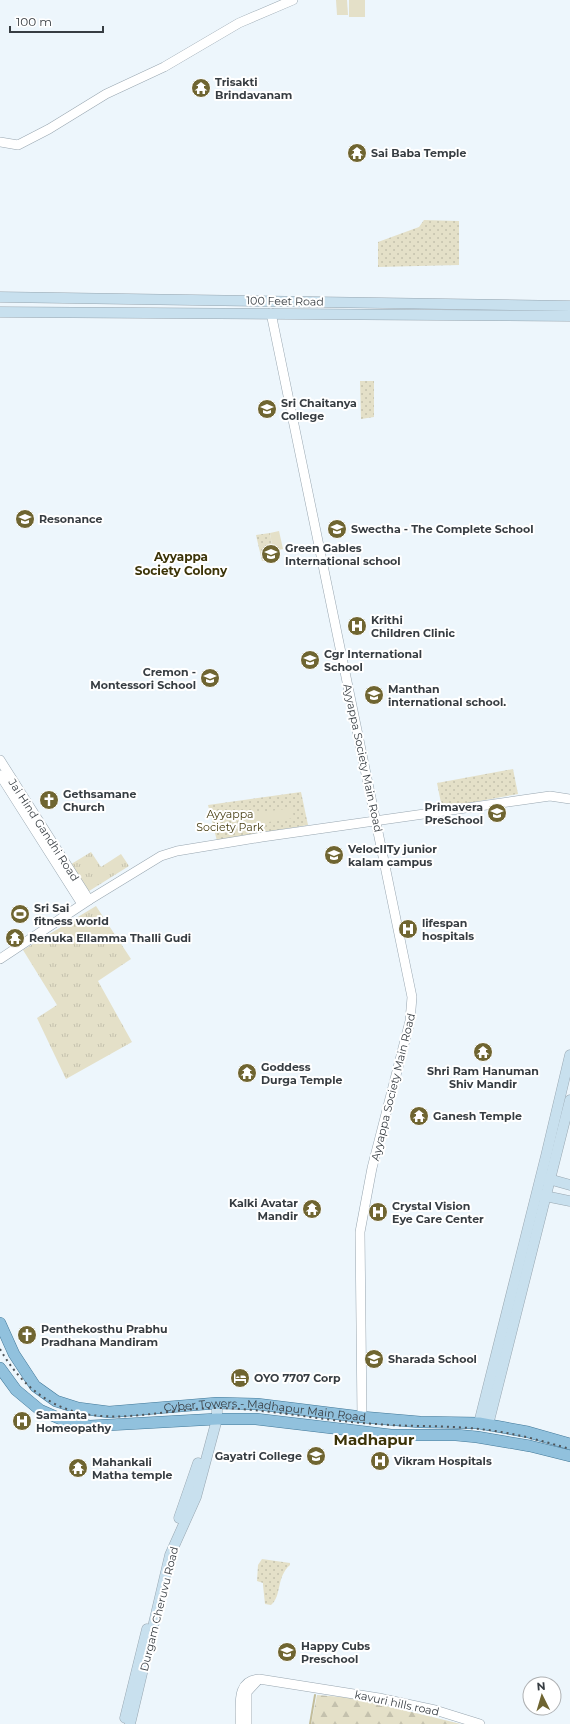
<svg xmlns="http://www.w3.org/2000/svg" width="570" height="1724" font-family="Montserrat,sans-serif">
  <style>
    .grass { fill: url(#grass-tufts) }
    .forest { fill: url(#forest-firs) }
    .park { fill: url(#park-dots) }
    .pitch { fill: #e4e0c8 }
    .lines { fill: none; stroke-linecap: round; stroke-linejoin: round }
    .stream { stroke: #c3bd9a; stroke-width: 2 }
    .tertiary-casing { stroke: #98a6b0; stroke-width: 10 }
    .secondary-casing { stroke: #98a6b0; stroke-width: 11 }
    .primary-casing { stroke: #427898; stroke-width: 12 }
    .tertiary { stroke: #fff; stroke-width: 9 }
    .secondary { stroke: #c8e0ee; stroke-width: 10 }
    .primary { stroke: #91c1dd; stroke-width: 11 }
    .rail { stroke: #4f555a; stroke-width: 2; stroke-dasharray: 2 4; stroke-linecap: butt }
    .labels { text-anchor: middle; stroke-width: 4; stroke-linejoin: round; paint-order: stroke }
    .poi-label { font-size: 11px; font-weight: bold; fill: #373d42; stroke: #fff; text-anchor: start }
    .street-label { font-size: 11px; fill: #373d42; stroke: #fff }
    .park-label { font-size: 11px; fill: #473e12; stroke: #fff }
    .neighbourhood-label { font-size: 12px; font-weight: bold; fill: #3c3408; stroke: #fff }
    .district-label { font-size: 15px; font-weight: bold; fill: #3c3408; stroke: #fff }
  </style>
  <defs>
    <pattern id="grass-tufts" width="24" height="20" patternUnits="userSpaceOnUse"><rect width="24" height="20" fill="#e4e0c8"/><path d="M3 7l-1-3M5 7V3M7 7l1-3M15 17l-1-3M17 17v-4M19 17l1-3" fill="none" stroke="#c4c1ad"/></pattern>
    <pattern id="forest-firs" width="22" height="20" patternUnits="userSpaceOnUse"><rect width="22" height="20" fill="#e4e0c8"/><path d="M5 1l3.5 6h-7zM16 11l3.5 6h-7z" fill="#c4c1ad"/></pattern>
    <pattern id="park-dots" width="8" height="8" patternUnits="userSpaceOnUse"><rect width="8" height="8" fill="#e4e0c8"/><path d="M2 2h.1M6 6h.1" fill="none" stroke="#c4c1ad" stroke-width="1.8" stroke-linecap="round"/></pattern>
  </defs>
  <rect width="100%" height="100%" fill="#edf6fc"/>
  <g class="grass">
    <polygon points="91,852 101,867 121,854 129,866 86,893 68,866"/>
    <polygon points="96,906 131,959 98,981 132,1042 66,1079 37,1018 57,1005 23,950"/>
  </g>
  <polygon class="forest" points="317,1695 354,1698 461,1724 311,1724"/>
  <g class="park">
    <polygon points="424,220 459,221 459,265 378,267 378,242 419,227"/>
    <polygon points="360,381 374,381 374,417 361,419"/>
    <polygon points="270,533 273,551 278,550 279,558 262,561 256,535"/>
    <polygon points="513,769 518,794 442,808 437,783"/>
    <polygon points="301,792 308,825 217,841 208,805"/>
    <path d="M 262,1559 L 290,1563 L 290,1565 C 276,1577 282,1596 271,1605 L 265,1604 L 263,1585 L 263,1583 L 257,1581 L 258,1565 Z"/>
  </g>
  <g class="pitch">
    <polygon points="336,0 347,0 348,15 337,15"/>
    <rect x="349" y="0" width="16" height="17"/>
    <polygon points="279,531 283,549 273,551 270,533"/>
    <polygon points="292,808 294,818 243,826 242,815"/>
  </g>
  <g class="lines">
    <polyline class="stream" points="310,1724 315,1695"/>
    <defs>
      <g id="tertiary">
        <polyline points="0,142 18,145 49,129 106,94 164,67 239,23 293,0"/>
        <polyline points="271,313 412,997 410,1021 372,1168 360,1232 362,1417"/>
        <polyline points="0,760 89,900"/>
        <polyline points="0,775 82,904"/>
        <polyline points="0,959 89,900 161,856 177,851 262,837 522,800 550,796 570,799"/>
        <path d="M 240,1724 C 241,1706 235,1681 259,1679 L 379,1698 L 435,1710 L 480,1724"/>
        <polyline points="247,1724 247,1692 258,1680"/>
      </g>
      <g id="secondary">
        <polyline points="0,297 570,306"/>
        <polyline points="0,312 570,316"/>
        <polyline points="545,1178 570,1185"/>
        <polyline points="540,1195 570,1201"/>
        <polyline points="479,1423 546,1156 570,1055"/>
        <polyline points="488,1425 570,1100"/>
        <polyline points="179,1518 198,1463"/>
        <polyline points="125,1718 147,1629"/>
        <polyline points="130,1724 170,1555 196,1497 217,1419 217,1403"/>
      </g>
      <g id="primary">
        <path id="s1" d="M 0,1323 L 14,1354 L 35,1386 L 56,1401 L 78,1408 L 109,1412 L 217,1403 L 257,1404 L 362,1417 L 420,1422 L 479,1423 L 528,1432 L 570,1444"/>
        <polyline points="0,1368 16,1390 40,1410 63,1420 90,1426 217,1419 256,1419 391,1435 456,1435 477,1437 530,1446 570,1456"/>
      </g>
    </defs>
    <use href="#tertiary" class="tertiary-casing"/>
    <use href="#secondary" class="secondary-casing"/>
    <use href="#primary" class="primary-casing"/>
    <use href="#tertiary" class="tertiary"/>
    <use href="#secondary" class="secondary"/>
    <use href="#primary" class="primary"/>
    <path class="rail" d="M 0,1349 C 17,1379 42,1403 76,1412 C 122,1424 171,1408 218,1408 C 271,1409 323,1421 376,1424 C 410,1427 445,1425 479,1429 C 510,1432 540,1440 570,1449"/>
  </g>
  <defs>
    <symbol id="temple-disc" viewBox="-11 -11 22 22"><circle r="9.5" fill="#6f6531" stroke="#fff"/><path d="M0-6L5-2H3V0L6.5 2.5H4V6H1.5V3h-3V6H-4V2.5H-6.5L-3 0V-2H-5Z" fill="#fff"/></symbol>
    <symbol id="university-disc" viewBox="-11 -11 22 22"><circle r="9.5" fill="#6f6531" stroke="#fff"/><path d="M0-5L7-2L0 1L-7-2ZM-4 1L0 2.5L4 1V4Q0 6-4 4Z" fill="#fff"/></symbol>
    <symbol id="school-disc" viewBox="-11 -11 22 22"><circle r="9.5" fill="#6f6531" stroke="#fff"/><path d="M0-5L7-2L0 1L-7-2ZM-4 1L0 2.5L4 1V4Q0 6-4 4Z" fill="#fff"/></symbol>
    <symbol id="hospital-disc" viewBox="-11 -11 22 22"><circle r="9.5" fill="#6f6531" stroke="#fff"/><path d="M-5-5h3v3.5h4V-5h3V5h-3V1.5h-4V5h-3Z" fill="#fff"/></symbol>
    <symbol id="church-disc" viewBox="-11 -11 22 22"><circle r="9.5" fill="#6f6531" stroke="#fff"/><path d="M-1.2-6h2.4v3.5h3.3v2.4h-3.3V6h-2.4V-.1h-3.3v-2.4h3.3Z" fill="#fff"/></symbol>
    <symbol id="stadium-disc" viewBox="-11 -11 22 22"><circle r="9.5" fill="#6f6531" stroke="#fff"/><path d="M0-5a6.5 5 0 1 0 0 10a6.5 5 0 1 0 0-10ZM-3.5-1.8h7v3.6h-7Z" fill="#fff"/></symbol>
    <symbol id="hotel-disc" viewBox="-11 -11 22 22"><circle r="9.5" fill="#6f6531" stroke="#fff"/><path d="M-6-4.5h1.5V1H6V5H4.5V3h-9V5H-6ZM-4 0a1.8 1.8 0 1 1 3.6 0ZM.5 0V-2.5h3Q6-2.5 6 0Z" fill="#fff"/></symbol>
  </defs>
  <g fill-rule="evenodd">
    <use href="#temple-disc" x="190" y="77" width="22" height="22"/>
    <use href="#temple-disc" x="346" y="142" width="22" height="22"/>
    <use href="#university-disc" x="256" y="398" width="22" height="22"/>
    <use href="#university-disc" x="14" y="508" width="22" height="22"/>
    <use href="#school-disc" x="326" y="518" width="22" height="22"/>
    <use href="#school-disc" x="260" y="543" width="22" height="22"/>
    <use href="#hospital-disc" x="346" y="615" width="22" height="22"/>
    <use href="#school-disc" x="299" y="649" width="22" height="22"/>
    <use href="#school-disc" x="199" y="667" width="22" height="22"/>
    <use href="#school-disc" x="363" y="684" width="22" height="22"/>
    <use href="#church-disc" x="38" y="789" width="22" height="22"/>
    <use href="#school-disc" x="486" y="802" width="22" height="22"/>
    <use href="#university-disc" x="323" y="844" width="22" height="22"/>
    <use href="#stadium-disc" x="9" y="903" width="22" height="22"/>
    <use href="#hospital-disc" x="397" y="918" width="22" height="22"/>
    <use href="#temple-disc" x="4" y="927" width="22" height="22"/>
    <use href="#temple-disc" x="472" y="1041" width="22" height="22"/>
    <use href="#temple-disc" x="236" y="1062" width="22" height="22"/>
    <use href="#temple-disc" x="408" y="1105" width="22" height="22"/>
    <use href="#temple-disc" x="301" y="1198" width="22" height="22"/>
    <use href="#hospital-disc" x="367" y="1201" width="22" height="22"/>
    <use href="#church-disc" x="16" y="1324" width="22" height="22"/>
    <use href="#school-disc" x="363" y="1348" width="22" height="22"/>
    <use href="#hotel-disc" x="229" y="1367" width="22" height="22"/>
    <use href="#hospital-disc" x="11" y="1410" width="22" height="22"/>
    <use href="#university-disc" x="305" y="1445" width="22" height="22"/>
    <use href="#hospital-disc" x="369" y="1450" width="22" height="22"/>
    <use href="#temple-disc" x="67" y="1457" width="22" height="22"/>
    <use href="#school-disc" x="276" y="1641" width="22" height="22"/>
  </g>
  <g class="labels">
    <g class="poi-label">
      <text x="215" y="86">Trisakti<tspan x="215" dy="13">Brindavanam</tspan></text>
      <text x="371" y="157">Sai Baba Temple</text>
      <text x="281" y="407">Sri Chaitanya<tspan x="281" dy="13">College</tspan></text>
      <text x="39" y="523">Resonance</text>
      <text x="351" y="533">Swectha - The Complete School</text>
      <text x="285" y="552">Green Gables<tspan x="285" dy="13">International school</tspan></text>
      <text x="371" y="624">Krithi<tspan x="371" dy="13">Children Clinic</tspan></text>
      <text x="324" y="658">Cgr International<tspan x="324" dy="13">School</tspan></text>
      <text x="196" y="676" text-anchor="end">Cremon -<tspan x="196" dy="13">Montessori School</tspan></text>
      <text x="388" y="693">Manthan<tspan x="388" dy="13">international school.</tspan></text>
      <text x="63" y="798">Gethsamane<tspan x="63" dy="13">Church</tspan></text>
      <text x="483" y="811" text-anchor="end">Primavera<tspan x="483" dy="13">PreSchool</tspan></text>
      <text x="348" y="853">VelocIITy junior<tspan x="348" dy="13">kalam campus</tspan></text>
      <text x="34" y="912">Sri Sai<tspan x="34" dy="13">fitness world</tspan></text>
      <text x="422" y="927">lifespan<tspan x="422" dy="13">hospitals</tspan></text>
      <text x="29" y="942">Renuka Ellamma Thalli Gudi</text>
      <text x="261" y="1071">Goddess<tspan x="261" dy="13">Durga Temple</tspan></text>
      <text x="483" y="1075" text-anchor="middle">Shri Ram Hanuman<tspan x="483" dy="13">Shiv Mandir</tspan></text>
      <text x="433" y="1120">Ganesh Temple</text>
      <text x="298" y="1207" text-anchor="end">Kalki Avatar<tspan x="298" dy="13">Mandir</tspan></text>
      <text x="392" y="1210">Crystal Vision<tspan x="392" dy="13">Eye Care Center</tspan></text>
      <text x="41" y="1333">Penthekosthu Prabhu<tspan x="41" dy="13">Pradhana Mandiram</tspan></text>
      <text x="388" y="1363">Sharada School</text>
      <text x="254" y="1382">OYO 7707 Corp</text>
      <text x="36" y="1419">Samanta<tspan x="36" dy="13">Homeopathy</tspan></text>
      <text x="302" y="1460" text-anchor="end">Gayatri College</text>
      <text x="394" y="1465">Vikram Hospitals</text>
      <text x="92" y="1466">Mahankali<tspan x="92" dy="13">Matha temple</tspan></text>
      <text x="301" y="1650">Happy Cubs<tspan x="301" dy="13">Preschool</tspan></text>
    </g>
    <g class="street-label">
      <text transform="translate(285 301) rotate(1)" y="4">100 Feet Road</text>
      <text transform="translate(363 758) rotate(78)" y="4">Ayyappa Society Main Road</text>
      <text transform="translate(44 830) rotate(57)" y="4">Jai Hind Gandhi Road</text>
      <text transform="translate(393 1087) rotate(-76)" y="4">Ayyappa Society Main Road</text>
      <text dy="4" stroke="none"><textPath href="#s1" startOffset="309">Cyber Towers - Madhapur Main Road</textPath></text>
      <text transform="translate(159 1609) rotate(-76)" y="4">Durgam Cheruvu Road</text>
      <text transform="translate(397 1703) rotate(12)" y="4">kavuri hills road</text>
    </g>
    <g class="park-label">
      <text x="230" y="818">Ayyappa<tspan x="230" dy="13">Society Park</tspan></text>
    </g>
    <g class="neighbourhood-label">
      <text x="181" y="561">Ayyappa<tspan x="181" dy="14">Society Colony</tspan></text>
    </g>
    <g class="district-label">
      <text x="374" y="1445">Madhapur</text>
    </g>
  </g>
  <g transform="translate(542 1696) rotate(355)"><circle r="19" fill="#ffffff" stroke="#afb1b3"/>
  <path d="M0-3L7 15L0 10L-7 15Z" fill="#6f6531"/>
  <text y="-6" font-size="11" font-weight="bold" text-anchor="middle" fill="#373d42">N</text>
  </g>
  <path d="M10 26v6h93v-6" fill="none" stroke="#373d42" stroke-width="2"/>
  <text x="16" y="26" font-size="12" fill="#373d42" stroke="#ffffff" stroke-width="3" paint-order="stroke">100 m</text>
</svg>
